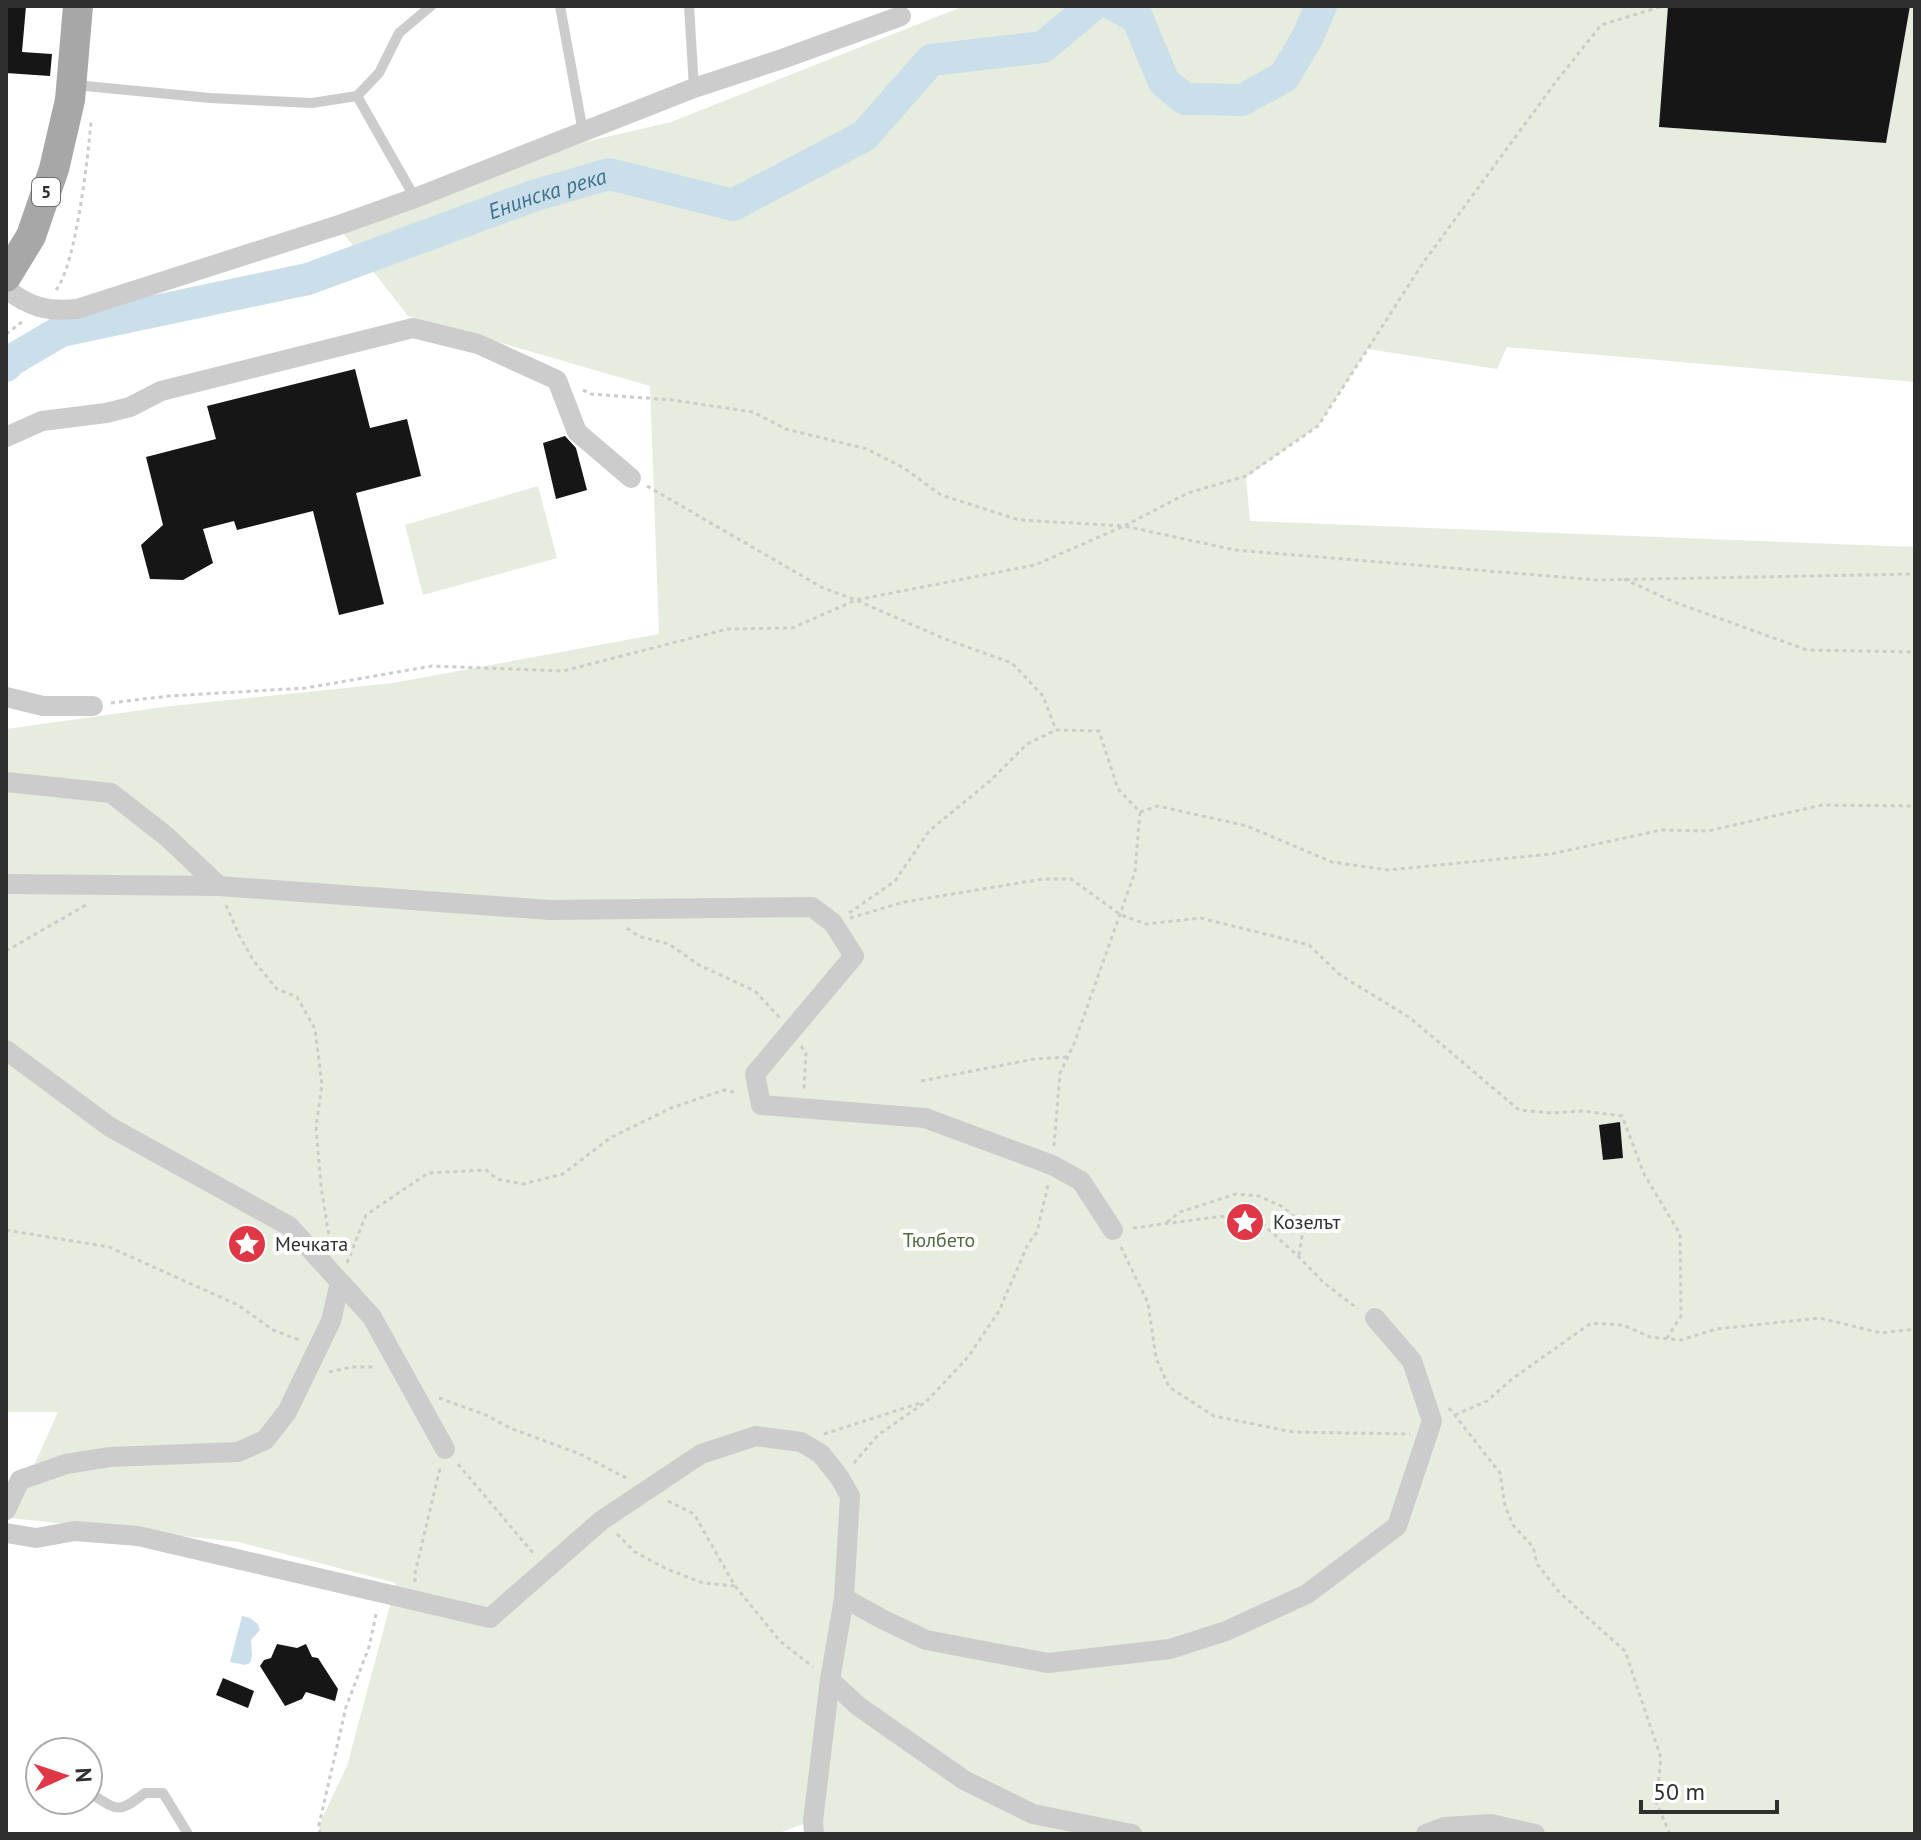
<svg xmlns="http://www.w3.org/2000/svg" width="1921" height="1840" font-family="'PT Sans',sans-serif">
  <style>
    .green { fill: #e6ecde }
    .water { fill: #cbdfeb }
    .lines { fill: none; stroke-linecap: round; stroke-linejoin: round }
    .river { stroke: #cbdfeb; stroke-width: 32 }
    .building { fill: #161616 }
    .path { stroke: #ccc; stroke-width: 3; stroke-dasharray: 4 4; stroke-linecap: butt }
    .lane { stroke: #ccc; stroke-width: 10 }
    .street { stroke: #ccc; stroke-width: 20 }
    .primary { stroke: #a7a7a7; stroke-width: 30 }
    .labels { text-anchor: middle; stroke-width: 8; stroke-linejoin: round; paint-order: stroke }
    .shield { fill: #fff; stroke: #6d6d6d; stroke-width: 2 }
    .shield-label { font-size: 18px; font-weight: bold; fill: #2f2f2f }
    .poi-label { font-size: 20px; fill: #2f2f2f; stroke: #fff; text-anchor: start }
    .park-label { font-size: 20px; fill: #536a3e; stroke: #fff }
    .water-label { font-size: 22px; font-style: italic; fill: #3f718f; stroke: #fff }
  </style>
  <rect width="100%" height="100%" fill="#fff"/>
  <g class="green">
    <polygon points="964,6 1668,6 1660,127 1886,143 1910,6 1915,6 1915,382 1507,347 1497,369 1368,349 1318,426 1246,477 1250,521 1915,547 1915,1834 814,1834 812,1821 776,1834 320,1834 319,1825 347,1766 396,1583 239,1542 10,1518 58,1412 6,1412 6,729 171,706 393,683 659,634 650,386 408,316 343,233 585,142 671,122"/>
    <polygon points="538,486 557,558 423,595 405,525"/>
  </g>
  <polygon class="water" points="242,1616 250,1618 258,1624 260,1630 251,1640 252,1656 250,1663 245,1665 230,1662"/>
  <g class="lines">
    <g class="river">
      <polyline points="1115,6 1137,17 1164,82 1185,99 1242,100 1284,77 1307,38 1321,6"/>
      <path id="s1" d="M 6,366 L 10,361 L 61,331 L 308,279 L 533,196 L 609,174 L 733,205 L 864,136 L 931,60 L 1043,47 L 1092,6"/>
    </g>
  </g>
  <g class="building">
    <polygon points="6,6 26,6 22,52 52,54 50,76 6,73"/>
    <polygon points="1668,6 1910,6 1886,143 1659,127"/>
    <polygon points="355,369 370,428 407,419 421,476 356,493 384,604 339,615 313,511 237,530 234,521 203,529 213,563 183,580 150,579 141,545 163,525 146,457 216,439 207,406"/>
    <polygon points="565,436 576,448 587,490 556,499 543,443"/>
    <polygon points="1620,1122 1623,1158 1603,1160 1599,1125"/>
    <polygon points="277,1644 297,1648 306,1644 312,1657 318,1658 338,1689 335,1701 306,1692 302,1699 285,1706 260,1666 264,1660 271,1658"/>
    <polygon points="223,1678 254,1691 248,1708 216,1695"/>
  </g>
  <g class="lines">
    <g class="path">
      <path d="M 56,290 C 76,265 88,157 91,122"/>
      <polyline points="6,334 22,322"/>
      <polyline points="583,390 591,394 672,400 753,412 786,429 867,449 904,468 941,495 1019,520 1124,526 1188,493 1246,476 1318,426 1423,263 1555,83 1601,25 1663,6"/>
      <polyline points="647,486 823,588 856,600 945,639 1012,663 1043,696 1056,730"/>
      <polyline points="1624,579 1674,602 1807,650 1915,652"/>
      <polyline points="111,703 168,696 306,688 432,666 563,671 727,629 792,628 856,600 1035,565 1124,526 1235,550 1597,580 1915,574"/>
      <polyline points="1140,812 1158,806 1247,826 1332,862 1388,870 1551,854 1661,830 1708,831 1822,805 1915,806"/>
      <polyline points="226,905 239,935 253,960 277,989 297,997 315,1029 322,1084 316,1127 321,1186 330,1243"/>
      <polyline points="849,913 895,881 929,831 990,781 1027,744 1056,730 1099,731 1118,789 1140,812 1135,872 1074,1044 1060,1073 1054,1146"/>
      <polyline points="850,918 904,902 1043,879 1071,879 1121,915 1146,924 1201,918 1309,945 1340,975 1409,1017 1519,1110 1552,1113 1584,1111 1622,1116 1644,1174 1680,1234 1681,1316 1667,1338"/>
      <polyline points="627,928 638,936 669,944 699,965 755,991 780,1018"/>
      <polyline points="6,951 86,905"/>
      <polyline points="801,1046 806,1053 804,1089"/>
      <polyline points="921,1081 1034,1059 1067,1057"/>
      <polyline points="1167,1222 1180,1212 1236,1194 1259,1196 1281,1206 1296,1218 1302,1236 1299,1255"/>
      <polyline points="1133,1228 1254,1212 1266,1227 1298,1256 1323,1282 1358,1309"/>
      <polyline points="6,1230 109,1247 238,1305 273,1330 302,1341"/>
      <polyline points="1121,1247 1148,1303 1156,1358 1169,1387 1214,1416 1293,1432 1410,1434"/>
      <polyline points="347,1263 366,1215 428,1173 486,1170 497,1179 523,1184 563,1174 610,1138 671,1108 724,1090 738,1093"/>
      <polyline points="329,1372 352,1367 376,1367"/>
      <polyline points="439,1398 486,1415 510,1428 580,1454 630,1480"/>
      <polyline points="1449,1408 1500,1473 1505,1506 1513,1525 1533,1547 1537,1564 1560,1593 1625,1651 1661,1758 1656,1802 1670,1834"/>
      <polyline points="1455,1415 1487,1401 1512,1379 1591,1323 1623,1325 1650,1337 1681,1340 1716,1329 1820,1318 1881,1333 1915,1329"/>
      <polyline points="824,1434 923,1402"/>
      <polyline points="854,1463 878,1435 927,1401 968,1357 999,1311 1028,1244 1037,1232 1048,1185"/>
      <polyline points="458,1464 533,1553"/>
      <polyline points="668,1501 694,1514 735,1586 780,1641 813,1667"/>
      <polyline points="617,1534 635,1552 667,1569 703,1583 735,1586"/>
      <polyline points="415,1582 415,1573 440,1468"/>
      <polyline points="320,1834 319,1825 346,1707 369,1647 377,1610"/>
    </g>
    <g class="lane">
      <polyline points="560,6 583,132"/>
      <polyline points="689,6 694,88"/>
      <polyline points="75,85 210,98 312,103 357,96 379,73 399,33 431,6"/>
      <polyline points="357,96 415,198"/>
      <path d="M 88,1792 C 118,1810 116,1815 145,1793 L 163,1793 L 188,1834"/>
    </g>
    <g class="street">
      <path d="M 6,289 C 30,307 47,312 77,309 L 342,224 L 415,198 L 694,88 L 782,59 L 901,16"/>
      <polyline points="6,437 42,421 106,413 130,407 161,391 413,328 478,344 557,380 577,432 631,478"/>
      <polyline points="6,697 43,706 93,706"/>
      <polyline points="6,782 111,793 166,836 219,886"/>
      <polyline points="6,884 219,886 550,910 812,907 833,923 854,956 755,1074 761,1105 925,1118 1052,1165 1081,1181 1113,1230"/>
      <polyline points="6,1050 110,1127 289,1226 372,1317 445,1449"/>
      <polyline points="6,1510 20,1480 66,1464 110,1457 238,1452 265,1440 287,1412 331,1321 340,1282"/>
      <polyline points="6,1533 36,1538 75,1531 138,1536 490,1618 602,1520 701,1454 756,1436 801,1442 821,1454 840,1478 850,1496 844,1598 830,1680 813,1821 814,1834"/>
      <polyline points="844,1598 882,1619 926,1640 1048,1663 1170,1649 1226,1631 1307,1594 1397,1526 1432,1421 1412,1361 1375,1318"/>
      <polyline points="830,1680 858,1706 964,1780 1033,1814 1132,1834"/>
      <polyline points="1426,1834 1445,1827 1491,1824 1535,1834"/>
    </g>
    <polyline class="primary" points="6,277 31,236 54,169 70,100 78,6"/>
  </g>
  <defs>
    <symbol id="sight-disc" viewBox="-11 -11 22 22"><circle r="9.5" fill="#e03746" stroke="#fff"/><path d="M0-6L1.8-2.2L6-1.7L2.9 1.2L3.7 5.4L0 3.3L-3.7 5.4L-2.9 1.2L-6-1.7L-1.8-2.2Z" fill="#fff"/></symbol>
  </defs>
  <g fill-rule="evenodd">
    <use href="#sight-disc" x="1223" y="1200" width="44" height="44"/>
    <use href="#sight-disc" x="225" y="1222" width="44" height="44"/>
  </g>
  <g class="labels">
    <rect class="shield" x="32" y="178" width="28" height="28" rx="6"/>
    <g class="shield-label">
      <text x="46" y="198">5</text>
    </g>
    <g class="poi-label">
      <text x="1273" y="1229">Козелът</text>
      <text x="275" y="1251">Мечката</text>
    </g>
    <g class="park-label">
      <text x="939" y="1247">Тюлбето</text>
    </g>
    <g class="water-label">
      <text dy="8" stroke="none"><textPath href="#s1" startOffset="572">Енинска река</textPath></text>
    </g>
  </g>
  <rect width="1921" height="1840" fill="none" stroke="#2f2f2f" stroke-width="16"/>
  <g transform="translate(64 1776) rotate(87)"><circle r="38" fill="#ffffff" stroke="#acacac" stroke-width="2"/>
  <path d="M0-6L14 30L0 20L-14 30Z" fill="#e03746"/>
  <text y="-12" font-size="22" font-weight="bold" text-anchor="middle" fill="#2f2f2f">N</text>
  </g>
  <path d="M1641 1800v12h136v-12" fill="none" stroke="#2f2f2f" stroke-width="4"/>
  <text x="1653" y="1800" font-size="24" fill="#2f2f2f" stroke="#ffffff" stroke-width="6" paint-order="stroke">50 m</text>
</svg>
